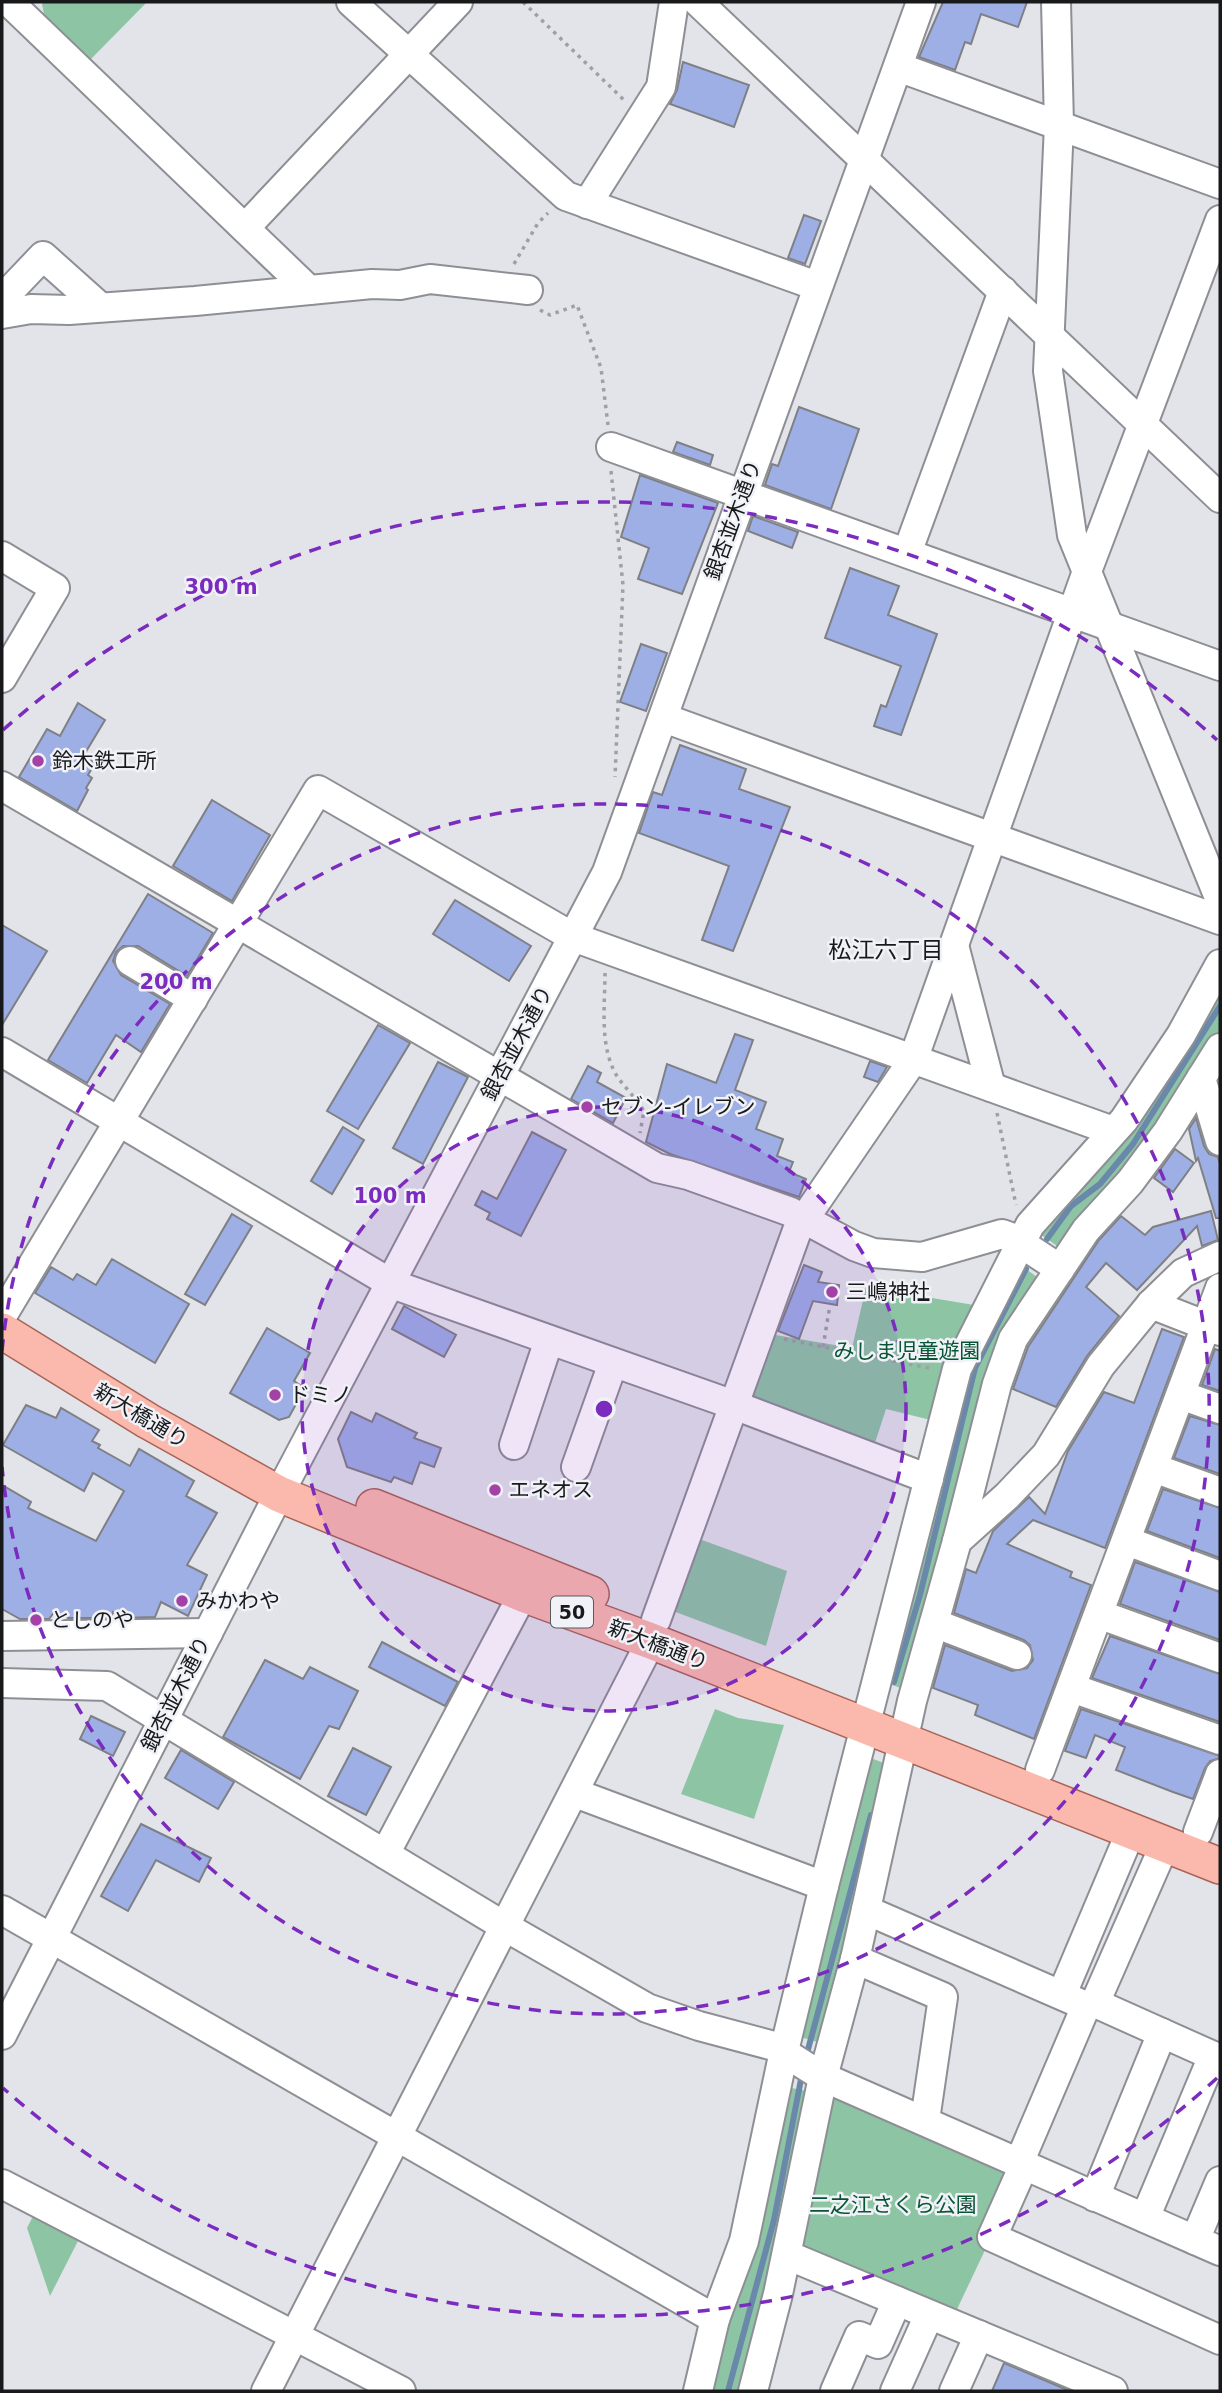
<svg xmlns="http://www.w3.org/2000/svg" width="1222" height="2393" font-family="'DejaVu Sans','Noto Sans JP',sans-serif">
  <style>
    .green { fill: #8dc5a4 }
    .lines { fill: none; stroke-linecap: round; stroke-linejoin: round }
    .stream { stroke: #6a88a9; stroke-width: 6 }
    .building { fill: #9eafe6; stroke: #7f8085; stroke-width: 2 }
    .minor-casing { stroke: #8d8f94; stroke-width: 32 }
    .major-casing { stroke: #a96356; stroke-width: 38 }
    .path { stroke: #9ea0a4; stroke-width: 3.5; stroke-dasharray: 3.5 5; stroke-linecap: butt }
    .minor { stroke: #fff; stroke-width: 28 }
    .major { stroke: #fab9ac; stroke-width: 35 }
    .ring { fill: none; stroke: #7b2cbf; stroke-width: 3.5; stroke-dasharray: 12 9 }
    .poi-dot { fill: #a441a7; stroke: #f0f2f7; stroke-width: 2.5 }
    .labels { text-anchor: middle; stroke-width: 5; stroke-linejoin: round; paint-order: stroke }
    .shield { fill: #f0f2f7; stroke: #595a5d; stroke-width: 2 }
    .shield-label { font-size: 19px; font-weight: bold; fill: #18191b }
    .street-label { font-size: 21px; fill: #18191b; stroke: #f0f2f7 }
    .poi-label { font-size: 21px; fill: #18191b; stroke: #f0f2f7; text-anchor: start }
    .park-label { font-size: 21px; fill: #085434; stroke: #f0f2f7 }
    .neighbourhood-label { font-size: 23px; fill: #18191b; stroke: #f0f2f7 }
    .centre { fill: #7b2cbf; stroke: #f0f2f7; stroke-width: 3.5 }
    .ring-label { font-size: 21px; text-anchor: middle; font-weight: bold; fill: #7b2cbf; stroke: #f0f2f7; stroke-width: 5; stroke-linejoin: round; paint-order: stroke }
  </style>
  <rect width="100%" height="100%" fill="#e2e4ea"/>
  <g class="green">
    <polygon points="44,2 147,2 91,59 44,14 42,4"/>
    <polygon points="1220,982 1220,1036 1064,1251 1036,1231"/>
    <polygon points="1019,1264 1044,1282 906,1690 884,1682 965,1370"/>
    <polygon points="866,1287 986,1307 943,1423 886,1409 871,1455 737,1403 764,1333 852,1348"/>
    <polygon points="691,1536 787,1571 766,1646 665,1608"/>
    <polygon points="715,1709 738,1718 784,1725 754,1819 681,1794"/>
    <polygon points="868,1757 892,1766 824,2044 797,2036"/>
    <polygon points="829,2081 1023,2170 950,2324 789,2255"/>
    <polygon points="786,2087 813,2092 745,2391 708,2391"/>
    <polygon points="33,2216 79,2239 50,2296 27,2228"/>
  </g>
  <g class="lines">
    <g class="stream">
      <polyline points="1047,1239 1071,1206 1100,1184 1133,1144 1220,1006"/>
      <polyline points="894,1682 920,1595 975,1368 1026,1269"/>
      <polyline points="806,2057 871,1815"/>
      <polyline points="728,2391 774,2220 802,2074"/>
    </g>
  </g>
  <g class="building">
    <polygon points="943,2 1027,2 1018,27 981,14 971,44 965,42 955,70 919,57"/>
    <polygon points="683,62 749,85 734,127 670,104 677,90"/>
    <polygon points="804,215 821,221 805,264 788,258"/>
    <polygon points="799,407 859,429 831,509 765,485 772,464 778,466"/>
    <polygon points="677,442 713,455 710,465 673,452"/>
    <polygon points="640,475 718,503 682,594 638,579 649,548 621,537"/>
    <polygon points="753,516 798,532 792,548 748,531"/>
    <polygon points="850,568 899,586 888,615 937,634 901,735 874,726 881,705 886,707 901,666 825,638"/>
    <polygon points="641,644 667,653 646,711 620,702"/>
    <polygon points="78,703 105,720 84,755 95,763 88,775 92,778 86,788 88,790 77,811 19,777 47,729 60,736"/>
    <polygon points="680,745 746,769 739,789 790,807 733,951 702,940 729,866 639,833 653,792 662,795"/>
    <polygon points="212,800 270,835 232,901 173,866"/>
    <polygon points="148,894 213,933 187,976 138,946 123,946 116,952 113,961 121,975 170,1004 141,1052 116,1035 87,1083 48,1060"/>
    <polygon points="455,900 531,946 509,981 433,934"/>
    <polygon points="2,925 47,951 2,1025"/>
    <polygon points="378,1025 410,1043 358,1129 327,1111"/>
    <polygon points="735,1034 753,1040 735,1090 766,1102 756,1129 783,1139 777,1156 793,1162 789,1172 806,1179 799,1197 670,1154 646,1142 667,1064 716,1083"/>
    <polygon points="870,1061 887,1067 878,1082 864,1077"/>
    <polygon points="438,1062 468,1077 423,1164 393,1148"/>
    <polygon points="588,1066 601,1073 597,1082 626,1098 613,1123 571,1099"/>
    <polygon points="1196,1118 1204,1146 1209,1154 1218,1157 1220,1164 1220,1218 1216,1218 1198,1158 1196,1161 1189,1129"/>
    <polygon points="343,1127 364,1140 332,1194 311,1181"/>
    <polygon points="532,1132 566,1150 521,1236 487,1219 490,1213 475,1205 482,1191 497,1199"/>
    <polygon points="1175,1149 1194,1163 1173,1192 1154,1178"/>
    <polygon points="1211,1211 1218,1240 1202,1246 1197,1226 1137,1290 1106,1263 1086,1287 1119,1316 1087,1356 1056,1407 1013,1389 1028,1347 1099,1240 1121,1216 1145,1235 1153,1227"/>
    <polygon points="232,1214 252,1226 205,1305 185,1294"/>
    <polygon points="112,1259 189,1304 155,1363 35,1293 51,1267 73,1280 77,1274 96,1285"/>
    <polygon points="804,1265 822,1272 818,1282 839,1285 837,1305 813,1301 799,1339 778,1331"/>
    <polygon points="404,1306 456,1335 444,1357 392,1329"/>
    <polygon points="267,1328 310,1353 294,1381 300,1385 296,1392 301,1395 289,1417 279,1420 230,1393"/>
    <polygon points="1162,1329 1184,1337 1105,1548 1033,1520 1007,1544 1072,1572 1070,1577 1091,1585 1034,1739 975,1715 978,1705 933,1688 945,1645 1012,1671 1027,1668 1033,1660 1030,1645 1024,1640 954,1613 966,1569 976,1573 993,1531 1029,1497 1045,1514 1068,1451 1104,1392 1134,1403"/>
    <polygon points="1215,1349 1220,1351 1220,1391 1202,1385"/>
    <polygon points="26,1405 56,1418 61,1408 99,1430 92,1441 100,1445 98,1448 130,1466 139,1449 194,1481 186,1496 217,1513 187,1565 207,1575 188,1616 161,1602 155,1617 123,1618 113,1612 111,1618 68,1618 55,1611 49,1619 20,1619 2,1609 2,1485 31,1502 28,1508 96,1541 124,1491 93,1473 84,1491 3,1445"/>
    <polygon points="351,1412 372,1422 376,1413 417,1433 414,1438 441,1448 434,1467 420,1462 412,1484 394,1477 391,1482 347,1467 338,1439"/>
    <polygon points="1190,1416 1220,1425 1220,1474 1174,1458"/>
    <polygon points="1163,1489 1220,1508 1220,1558 1147,1531"/>
    <polygon points="1135,1562 1220,1592 1220,1640 1120,1604"/>
    <polygon points="1110,1636 1220,1674 1220,1722 1092,1678"/>
    <polygon points="382,1642 458,1682 445,1706 369,1667"/>
    <polygon points="265,1660 303,1679 310,1667 358,1691 339,1729 329,1726 300,1779 223,1737"/>
    <polygon points="1081,1709 1220,1756 1220,1758 1210,1761 1205,1768 1193,1799 1173,1792 1116,1770 1125,1747 1095,1735 1086,1758 1065,1751"/>
    <polygon points="91,1716 125,1732 113,1756 80,1739"/>
    <polygon points="353,1748 391,1767 366,1815 328,1796"/>
    <polygon points="181,1750 234,1782 218,1809 165,1778"/>
    <polygon points="141,1824 211,1858 199,1882 156,1860 128,1911 101,1896"/>
    <polygon points="1004,2363 1070,2391 992,2391"/>
  </g>
  <g class="lines">
    <defs>
      <g id="minor">
        <polyline points="9,2 309,290"/>
        <polyline points="351,2 566,196 817,286"/>
        <polyline points="698,2 1220,498"/>
        <polyline points="1056,2 1059,125 1048,371 1072,535 1220,900"/>
        <polyline points="898,67 1220,184"/>
        <polyline points="587,204 661,87 674,2"/>
        <polyline points="245,228 458,2"/>
        <polyline points="2,299 43,256 100,307"/>
        <polyline points="2,314 31,309 69,310 195,301 372,284 400,285 430,279 528,290"/>
        <polyline points="611,447 1220,666"/>
        <polyline points="907,553 1003,291"/>
        <polyline points="2,556 55,588 2,678"/>
        <polyline points="664,718 1220,920"/>
        <polyline points="2,786 657,1168 688,1175 791,1212 854,1246 873,1253 922,1257 1002,1234 1013,1238 1060,1269"/>
        <polyline points="955,949 991,1087"/>
        <polyline points="130,961 193,999"/>
        <polyline points="2,1052 392,1284 734,1405 929,1479"/>
        <polyline points="1201,1078 1220,1141"/>
        <polyline points="1151,1304 1220,1331"/>
        <polyline points="2,1316 318,790 573,937 1113,1131"/>
        <polyline points="1181,1395 1220,1409"/>
        <polyline points="514,1445 549,1340"/>
        <polyline points="576,1467 613,1363"/>
        <polyline points="1154,1468 1220,1492"/>
        <polyline points="957,1541 997,1384 1013,1339 1086,1230 1130,1182 1168,1131 1220,1048"/>
        <polyline points="1127,1541 1220,1576"/>
        <polyline points="1101,1615 1220,1658"/>
        <polyline points="656,1620 798,1228 913,1060 1086,574 1220,220"/>
        <polyline points="934,1623 1017,1655"/>
        <polyline points="2,1636 208,1633"/>
        <polyline points="2,1683 107,1686 504,1926 647,2008 699,2026 774,2046 823,2077 1220,2251"/>
        <polyline points="1072,1688 1220,1740"/>
        <polyline points="1040,1770 1220,1288"/>
        <polyline points="575,1793 824,1886"/>
        <polyline points="1198,1832 1220,1774"/>
        <polyline points="385,1854 523,1594"/>
        <polyline points="2,1910 715,2319"/>
        <polyline points="866,1910 1086,2006 1095,2003 1220,2059"/>
        <polyline points="855,1959 943,1997 925,2120"/>
        <polyline points="1062,1994 1131,1831"/>
        <polyline points="1095,2003 1165,1844"/>
        <polyline points="2,2035 279,1494 607,872 921,2"/>
        <polyline points="1019,2163 1086,2006"/>
        <polyline points="1024,2165 992,2237 1220,2340"/>
        <polyline points="2,2184 401,2391"/>
        <polyline points="1095,2197 1162,2033"/>
        <polyline points="1145,2218 1213,2056"/>
        <polyline points="1195,2240 1220,2181"/>
        <polyline points="787,2255 1113,2391"/>
        <polyline points="266,2391 651,1641"/>
        <polyline points="698,2391 715,2319 744,2241 784,2051 824,1886 957,1369 1030,1225 1124,1120 1181,1035 1220,964"/>
        <polyline points="753,2391 778,2294 823,2077 855,1959 912,1701 957,1541 1007,1496 1046,1455 1101,1365 1151,1304 1183,1273 1220,1256"/>
        <polyline points="835,2391 859,2336 878,2344 897,2301"/>
        <polyline points="895,2391 929,2315"/>
        <polyline points="954,2391 979,2335"/>
      </g>
      <g id="major">
        <polyline points="2,1331 148,1421 279,1494 523,1594 651,1641 1220,1866"/>
        <polyline points="374,1507 591,1594"/>
      </g>
    </defs>
    <use href="#minor" class="minor-casing"/>
    <use href="#major" class="major-casing"/>
    <g class="path">
      <polyline points="523,2 624,100"/>
      <polyline points="514,264 538,223 548,213"/>
      <polyline points="540,310 550,315 577,305 601,368 608,425"/>
      <polyline points="611,471 623,585 615,777"/>
      <path d="M 605,973 C 605,1006 599,1047 617,1076 C 625,1088 636,1098 644,1111 L 640,1133"/>
      <polyline points="997,1113 1016,1205"/>
      <polyline points="784,1339 934,1369"/>
      <polyline points="823,1347 830,1305"/>
    </g>
    <use href="#minor" class="minor"/>
    <use href="#major" class="major"/>
  </g>
  <circle cx="604" cy="1409" r="302" fill="#7b2cbf" fill-opacity=".12"/>
  <g class="ring">
    <circle cx="604" cy="1409" r="302"/>
    <path d="M2 1351A605 605 0 1 1 2 1467"/>
    <path d="M1217 2078A907 907 0 0 1 3 2088M3 730A907 907 0 0 1 1217 740"/>
  </g>
  <g class="poi-dot">
    <circle cx="38" cy="761" r="7"/>
    <circle cx="587" cy="1107" r="7"/>
    <circle cx="832" cy="1292" r="7"/>
    <circle cx="275" cy="1395" r="7"/>
    <circle cx="495" cy="1490" r="7"/>
    <circle cx="182" cy="1601" r="7"/>
    <circle cx="36" cy="1620" r="7"/>
  </g>
  <g class="labels">
    <rect class="shield" x="551" y="1596.5" width="42" height="31" rx="5"/>
    <g class="shield-label">
      <text x="572" y="1619">50</text>
    </g>
    <g class="street-label">
      <text transform="translate(733 520) rotate(-70)" y="7">銀杏並木通り</text>
      <text transform="translate(517 1043) rotate(-62)" y="7">銀杏並木通り</text>
      <text transform="translate(141 1416) rotate(31)" y="7">新大橋通り</text>
      <text transform="translate(658 1645) rotate(21)" y="7">新大橋通り</text>
      <text transform="translate(176 1694) rotate(-63)" y="7">銀杏並木通り</text>
    </g>
    <g class="poi-label">
      <text x="52" y="768">鈴木鉄工所</text>
      <text x="601" y="1114">セブン-イレブン</text>
      <text x="846" y="1299">三嶋神社</text>
      <text x="289" y="1402">ドミノ</text>
      <text x="509" y="1497">エネオス</text>
      <text x="196" y="1608">みかわや</text>
      <text x="50" y="1627">としのや</text>
    </g>
    <g class="park-label">
      <text x="907" y="1358">みしま児童遊園</text>
      <text x="893" y="2212">二之江さくら公園</text>
    </g>
    <g class="neighbourhood-label">
      <text x="886" y="958">松江六丁目</text>
    </g>
  </g>
  <circle cx="604" cy="1409" r="10" class="centre"/>
  <g class="ring-label">
    <text x="221" y="594">300 m</text>
    <text x="176" y="989">200 m</text>
    <text x="390" y="1203">100 m</text>
  </g>
  <rect width="1222" height="2393" fill="none" stroke="#18191b" stroke-width="7"/>
</svg>
